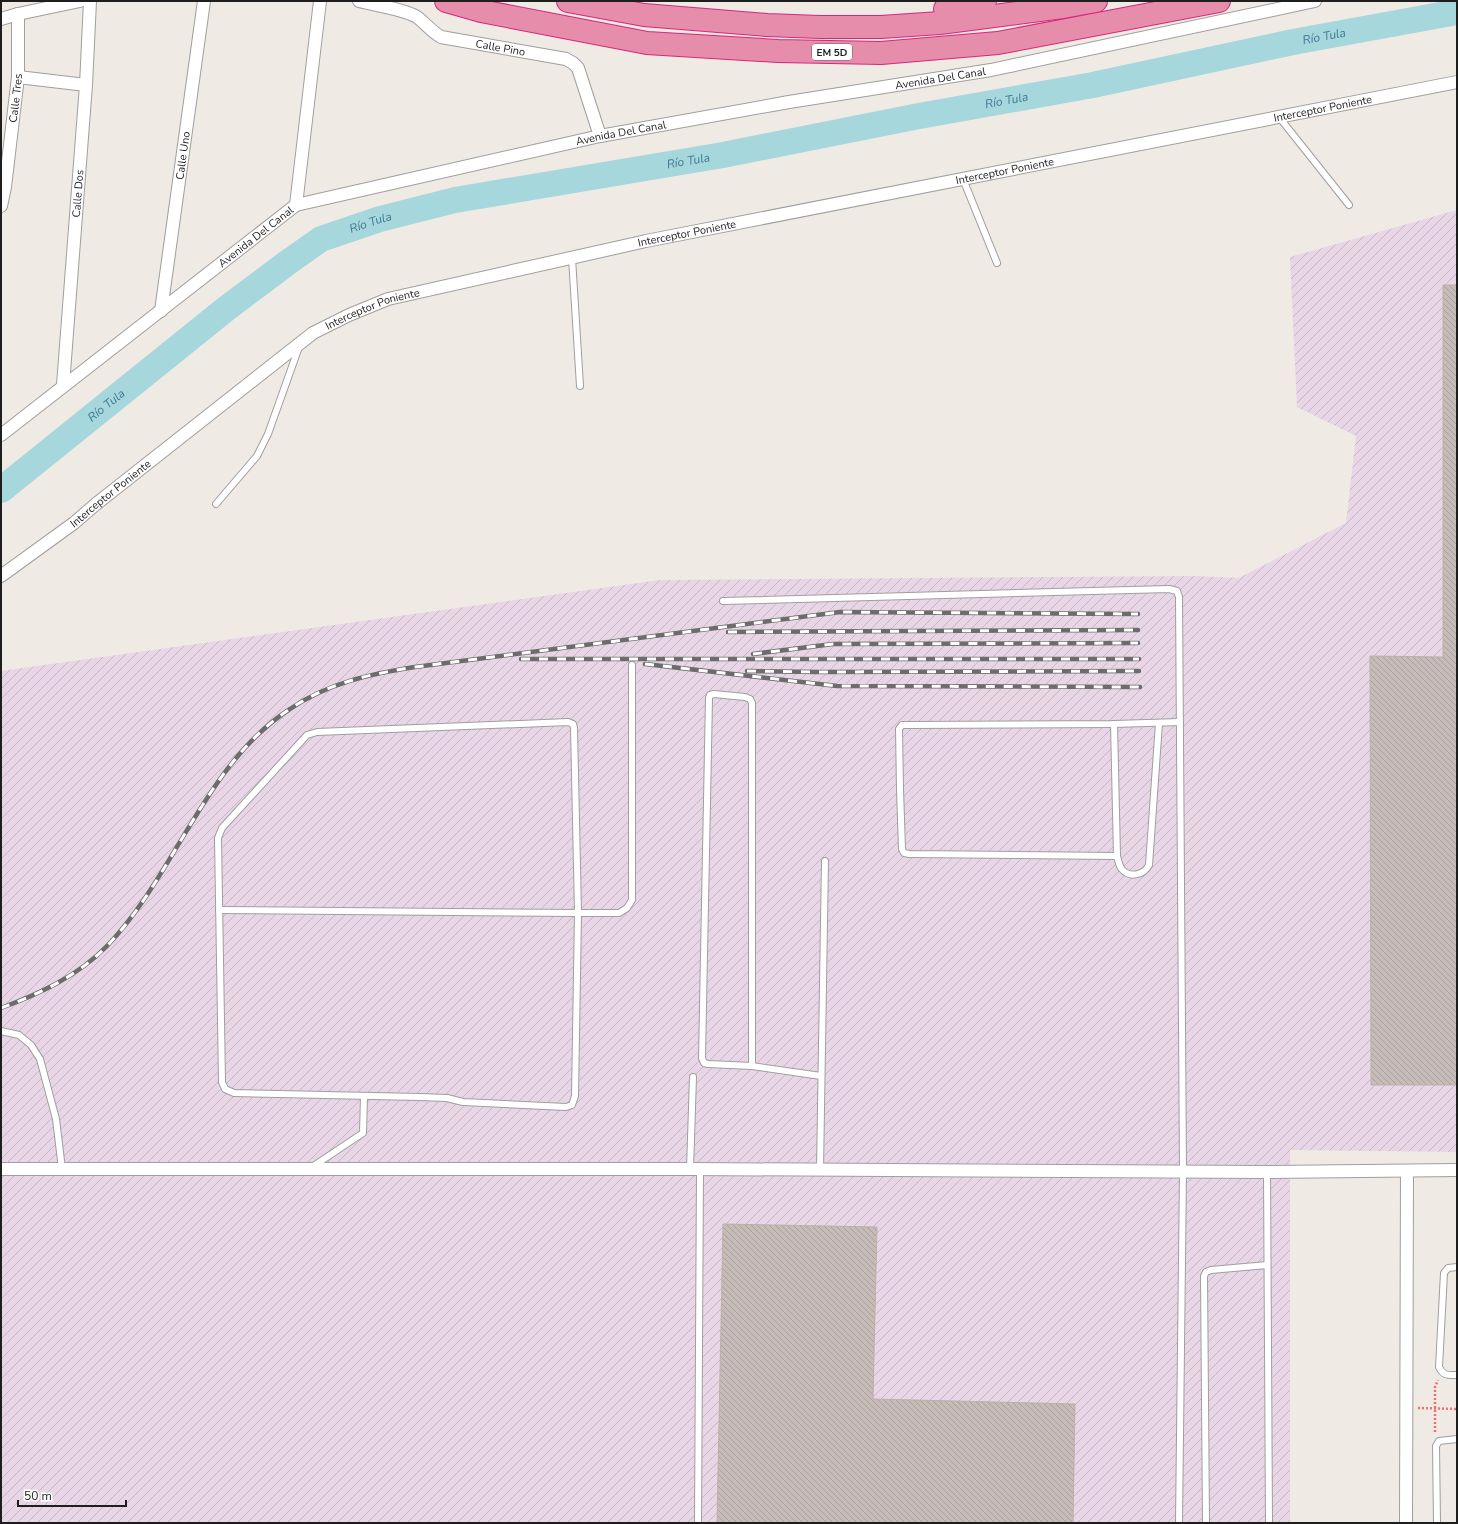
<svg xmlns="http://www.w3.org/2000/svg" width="1458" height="1524" font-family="'Nunito Sans',sans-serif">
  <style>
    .industrial { fill: url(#industrial-furrows) }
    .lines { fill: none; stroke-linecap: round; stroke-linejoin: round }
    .river { stroke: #a5d7dc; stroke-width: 26 }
    .building { fill: url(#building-back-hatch); stroke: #c0aea7 }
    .service-casing { stroke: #9f9f9f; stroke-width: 8 }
    .minor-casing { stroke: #9f9f9f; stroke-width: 14 }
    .motorway-casing { stroke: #d7277c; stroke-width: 24 }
    .path { stroke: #f76c72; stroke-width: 2.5; stroke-dasharray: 2 2; stroke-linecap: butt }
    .service { stroke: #fff; stroke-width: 6 }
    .minor { stroke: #fff; stroke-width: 12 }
    .motorway { stroke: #e58daa; stroke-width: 22 }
    .rail-casing { stroke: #6c6c6c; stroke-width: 4.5 }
    .rail { stroke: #fff; stroke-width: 3; stroke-dasharray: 9; stroke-linecap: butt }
    .labels { text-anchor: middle; stroke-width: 3.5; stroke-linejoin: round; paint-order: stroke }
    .shield { fill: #fff; stroke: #626262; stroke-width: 1 }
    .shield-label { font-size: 10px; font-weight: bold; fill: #1e1e1e }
    .street-label { font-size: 11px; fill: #1e1e1e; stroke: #fff }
    .water-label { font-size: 12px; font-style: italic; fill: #437895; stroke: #fff }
  </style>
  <defs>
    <pattern id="industrial-furrows" width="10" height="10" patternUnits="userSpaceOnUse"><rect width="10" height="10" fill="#e8d6e7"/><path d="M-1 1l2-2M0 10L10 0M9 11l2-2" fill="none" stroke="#c7b7c6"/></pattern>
    <pattern id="building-back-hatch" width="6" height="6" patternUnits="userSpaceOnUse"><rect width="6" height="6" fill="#c6bbb7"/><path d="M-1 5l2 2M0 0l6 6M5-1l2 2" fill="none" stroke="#aaa09d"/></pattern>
  </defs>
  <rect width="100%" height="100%" fill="#efeae4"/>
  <polygon class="industrial" points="1457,210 1457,1152 1290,1150 1290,1523 1,1523 1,671 660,580 1195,576 1239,578 1346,523 1356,436 1297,407 1290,257"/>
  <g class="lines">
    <path class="river" id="s1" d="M 1,490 L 227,308 L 287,263 L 321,239 L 380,219 L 455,200 L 723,155 L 919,116 L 1093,85 L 1293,42 L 1457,12"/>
  </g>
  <g class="building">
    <polygon points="1443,285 1457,285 1457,1085 1371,1085 1370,656 1443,657"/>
    <polygon points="723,1224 877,1227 873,1399 1075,1404 1073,1523 717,1523"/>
  </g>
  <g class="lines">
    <defs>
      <g id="service">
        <polyline points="1279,117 1349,205"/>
        <polyline points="963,179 997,263"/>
        <polyline points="572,258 580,386"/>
        <polyline points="216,504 257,456 268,434 299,347"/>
        <polyline points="723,601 1169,589 1177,591 1179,597 1183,1171 1179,1523"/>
        <polygon points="714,694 745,697 750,699 752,703 752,1066 708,1064 704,1063 702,1058 709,698 710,695"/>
        <polygon points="568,722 573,724 574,728 578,913 575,1096 572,1105 566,1107 463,1102 447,1098 420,1097 234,1093 225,1089 222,1082 218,838 222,828 307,735 317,732"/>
        <path d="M 1114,724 L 1117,856 C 1118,860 1119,865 1121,868 C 1129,879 1144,875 1149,865 L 1159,723"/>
        <polyline points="1117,856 909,854 904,853 902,849 900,789 899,729 902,725 906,725 1114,724 1180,722"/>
        <polyline points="219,910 578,913 619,913 627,908 632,900 632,665"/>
        <polyline points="1,1031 19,1035 31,1045 40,1059 56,1119 62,1169"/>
        <polyline points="752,1066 821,1076"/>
        <polyline points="312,1167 363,1133 364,1096"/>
        <polyline points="690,1169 693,1077"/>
        <polyline points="820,1170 825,861"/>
        <polyline points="1267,1172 1269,1523"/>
        <path d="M 1457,1267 L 1448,1268 L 1444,1273 L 1439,1367 C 1443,1376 1448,1375 1457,1375"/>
        <polyline points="698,1523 700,1170"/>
        <polyline points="1206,1523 1204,1276 1206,1272 1211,1270 1267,1265"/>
        <polyline points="1437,1523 1436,1446 1439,1441 1457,1439"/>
      </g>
      <g id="minor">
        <path id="s2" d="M 359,1 C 375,5 404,9 417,17 C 425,23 432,32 441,37 L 566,59 L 573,63 L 578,68 L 600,136"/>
        <polyline points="1,19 18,14 80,1"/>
        <polyline points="18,77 86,85"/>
        <polyline points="296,205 320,1"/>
        <path id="s3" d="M 1,206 L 5,187 L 18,77 L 18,14"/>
        <path id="s4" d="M 161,311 L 204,1"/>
        <path id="s5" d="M 63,385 L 86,85 L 90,1"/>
        <path id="s6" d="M 1,435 L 296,205 L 600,136 L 789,102 L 991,70 L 1315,1"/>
        <path id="s7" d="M 1,576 L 74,523 L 96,504 L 313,333 L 349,315 L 388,299 L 646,241 L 1457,82"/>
        <polyline points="1,1169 690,1169 1267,1172 1457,1170"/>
        <polyline points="1406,1523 1407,1171"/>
      </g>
      <g id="motorway">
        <polyline points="446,1 481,11 647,43 778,51 881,53 998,43 1219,1"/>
        <polyline points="568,1 644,15 767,25 820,27 881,27 940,23 1063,7 1096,1"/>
        <polyline points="945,9 985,1"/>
      </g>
    </defs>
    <use href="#service" class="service-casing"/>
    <use href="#minor" class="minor-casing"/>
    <use href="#motorway" class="motorway-casing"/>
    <g class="path">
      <polyline points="1418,1408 1457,1409"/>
      <polyline points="1435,1432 1435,1387 1438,1380"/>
    </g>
    <use href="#service" class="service"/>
    <use href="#minor" class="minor"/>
    <use href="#motorway" class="motorway"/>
    <defs>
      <g id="rail">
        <polyline points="728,632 1138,630"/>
        <polyline points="753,654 833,644 1138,643"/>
        <polyline points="521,659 1139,659"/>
        <polyline points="645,664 837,686 1140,687"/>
        <polyline points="747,671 819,672 1139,671"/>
        <path d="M 1,1008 C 39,994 78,976 107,946 C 176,874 205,764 290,709 C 328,683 370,674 415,667 L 840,612 L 1138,614"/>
      </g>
    </defs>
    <use href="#rail" class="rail-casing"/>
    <use href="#rail" class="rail"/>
  </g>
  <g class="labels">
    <rect class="shield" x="812" y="44" width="40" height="16" rx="3"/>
    <g class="shield-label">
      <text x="832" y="56">EM 5D</text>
    </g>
    <g class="street-label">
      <text dy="4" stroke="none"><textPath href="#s2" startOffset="152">Calle Pino</textPath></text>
      <text dy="4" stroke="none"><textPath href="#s6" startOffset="1031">Avenida Del Canal</textPath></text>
      <text dy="4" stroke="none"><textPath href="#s3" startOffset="109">Calle Tres</textPath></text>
      <text dy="4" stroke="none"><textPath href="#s7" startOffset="1432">Interceptor Poniente</textPath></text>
      <text dy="4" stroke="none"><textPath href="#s6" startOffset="707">Avenida Del Canal</textPath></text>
      <text dy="4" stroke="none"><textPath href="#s4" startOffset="157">Calle Uno</textPath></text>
      <text dy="4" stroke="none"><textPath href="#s7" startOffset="1108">Interceptor Poniente</textPath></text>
      <text dy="4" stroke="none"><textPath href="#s5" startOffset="192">Calle Dos</textPath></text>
      <text dy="4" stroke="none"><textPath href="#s7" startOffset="784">Interceptor Poniente</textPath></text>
      <text dy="4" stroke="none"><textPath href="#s6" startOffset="323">Avenida Del Canal</textPath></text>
      <text dy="4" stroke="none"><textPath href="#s7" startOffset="460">Interceptor Poniente</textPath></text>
      <text dy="4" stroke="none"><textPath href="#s7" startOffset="137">Interceptor Poniente</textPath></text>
    </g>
    <g class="water-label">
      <text dy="4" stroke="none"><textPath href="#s1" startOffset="1431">Río Tula</textPath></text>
      <text dy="4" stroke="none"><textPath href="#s1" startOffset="1107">Río Tula</textPath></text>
      <text dy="4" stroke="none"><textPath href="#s1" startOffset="783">Río Tula</textPath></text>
      <text dy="4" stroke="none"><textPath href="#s1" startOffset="459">Río Tula</textPath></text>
      <text dy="4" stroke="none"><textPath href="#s1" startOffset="135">Río Tula</textPath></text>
    </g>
  </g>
  <rect width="1458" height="1524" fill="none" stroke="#1e1e1e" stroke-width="4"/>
  <path d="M18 1500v6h108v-6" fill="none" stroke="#1e1e1e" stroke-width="2"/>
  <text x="24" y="1500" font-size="12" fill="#1e1e1e" stroke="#ffffff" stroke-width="3" paint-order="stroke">50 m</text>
</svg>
